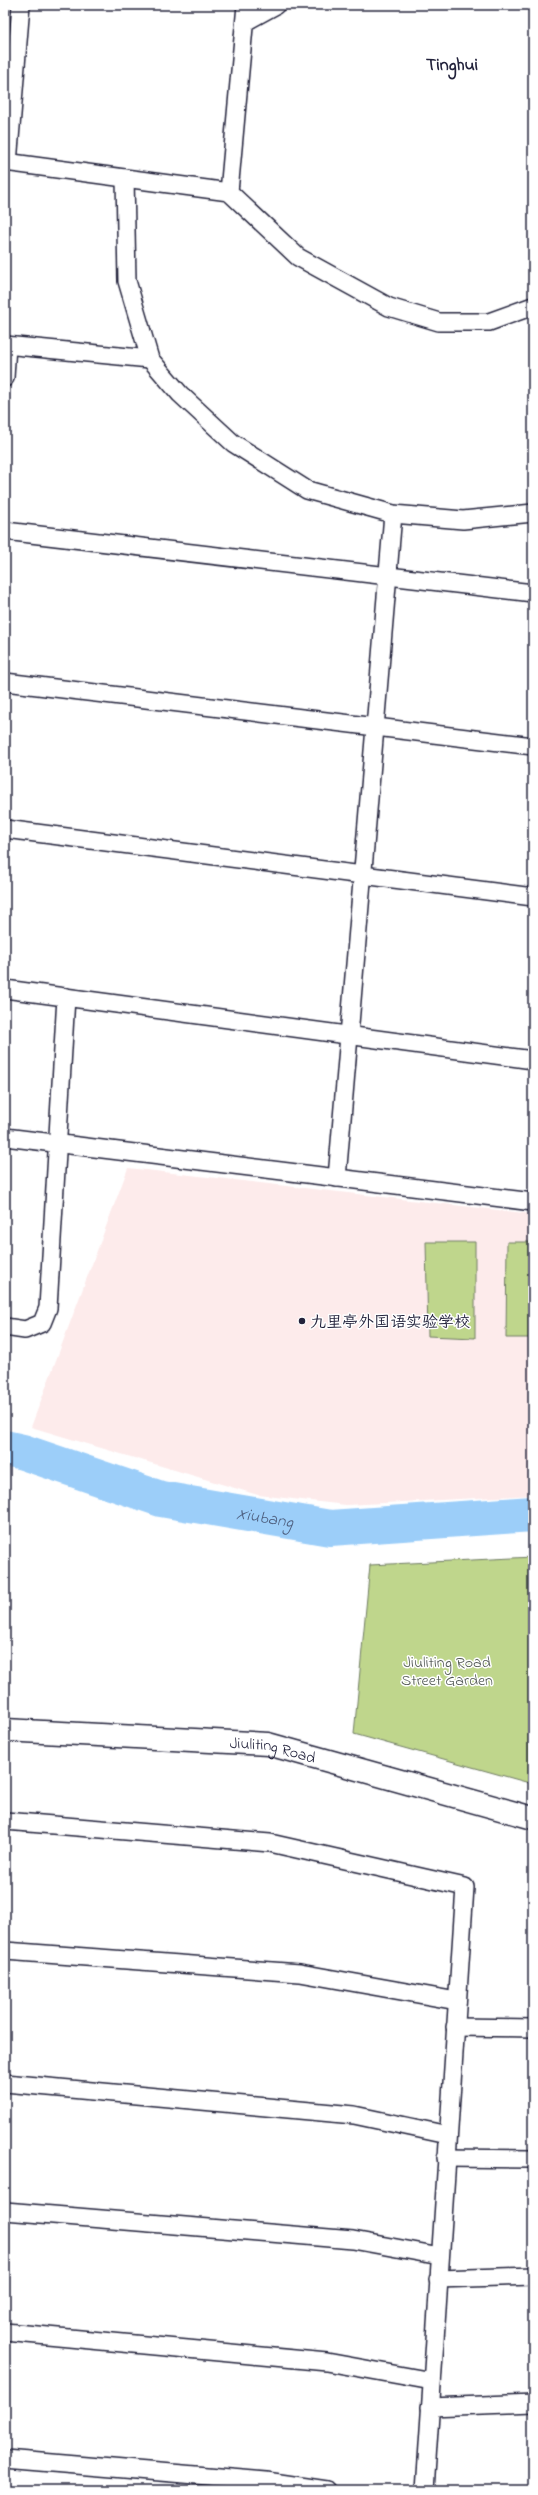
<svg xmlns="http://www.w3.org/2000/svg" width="538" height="2495" font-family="'Indie Flower','LXGW WenKai TC',sans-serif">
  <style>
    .built { fill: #fdebeb }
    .green { fill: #bfd68c; stroke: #707c64 }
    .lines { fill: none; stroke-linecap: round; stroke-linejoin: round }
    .canal { stroke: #9ccef9; stroke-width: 36 }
    .lane-casing { stroke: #22223b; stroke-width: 20 }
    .secondary-casing { stroke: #22223b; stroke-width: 25 }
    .lane { stroke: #fff; stroke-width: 17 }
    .secondary { stroke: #fff; stroke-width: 22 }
    .poi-dot { fill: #22223b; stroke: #fff; stroke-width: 1.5 }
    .labels { text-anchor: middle; stroke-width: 3; stroke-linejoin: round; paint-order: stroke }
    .poi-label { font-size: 16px; fill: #22223b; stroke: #fff; text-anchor: start }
    .park-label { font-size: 16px; fill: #515853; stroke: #fff }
    .street-label { font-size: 16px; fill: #22223b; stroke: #fff }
    .water-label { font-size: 17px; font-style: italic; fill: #4d5e7e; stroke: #fff }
    .quarter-label { font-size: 18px; font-weight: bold; fill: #22223b; stroke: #fff }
  </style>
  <rect width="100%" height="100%" fill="#fff"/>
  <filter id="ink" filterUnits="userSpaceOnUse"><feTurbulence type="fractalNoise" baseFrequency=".025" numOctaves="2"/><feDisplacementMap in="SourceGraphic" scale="8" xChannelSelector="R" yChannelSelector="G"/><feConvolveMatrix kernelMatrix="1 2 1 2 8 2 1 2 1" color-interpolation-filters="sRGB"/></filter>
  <g filter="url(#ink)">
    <polygon class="built" points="128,1168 533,1214 533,1495 346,1505 258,1495 31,1427"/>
    <g class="green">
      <polygon points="426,1242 475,1242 475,1338 428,1336"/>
      <polygon points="507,1242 533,1242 533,1338 506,1338"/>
      <polygon points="533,1557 533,1784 354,1734 370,1565"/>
    </g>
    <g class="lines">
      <path class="canal" id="s1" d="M 5,1448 L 23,1452 L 161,1499 L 330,1528 L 533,1514"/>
      <defs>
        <g id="lane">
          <polyline points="246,5 229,192 298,257 389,307 439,322 489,322 533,306"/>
          <polyline points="245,22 276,5"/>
          <polyline points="5,162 229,192"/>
          <polyline points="8,163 21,5"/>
          <polyline points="125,178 127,281 150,359 180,394 233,443 307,490 393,514 463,520 533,513"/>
          <polyline points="5,345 150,359"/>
          <polyline points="5,378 7,345"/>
          <polyline points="5,531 533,593"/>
          <polyline points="5,682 533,746"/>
          <polyline points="5,829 533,897"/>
          <polyline points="5,989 533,1060"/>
          <polyline points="5,1137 533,1202"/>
          <polyline points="337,1178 393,514"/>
          <polyline points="5,1327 25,1330 42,1323 48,1308 66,997"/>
          <polyline points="5,1821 270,1843 465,1887 425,2490"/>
          <polyline points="5,1951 300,1973 457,2001"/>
          <polyline points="455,2027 533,2028"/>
          <polyline points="5,2083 354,2115 448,2135"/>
          <polyline points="446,2158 533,2159"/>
          <polyline points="5,2211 353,2240 440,2256"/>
          <polyline points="438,2279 533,2276"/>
          <polyline points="5,2332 327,2362 432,2381"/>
          <polyline points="430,2407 533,2403"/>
          <polyline points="5,2459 266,2481 327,2490"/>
        </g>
        <g id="secondary">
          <path id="s2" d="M 5,1730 L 268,1744 L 533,1818"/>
        </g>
      </defs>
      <use href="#lane" class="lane-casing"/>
      <use href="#secondary" class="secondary-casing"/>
      <use href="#lane" class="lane"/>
      <use href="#secondary" class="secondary"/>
    </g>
  </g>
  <circle class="poi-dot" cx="302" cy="1321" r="4"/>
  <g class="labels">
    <g class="poi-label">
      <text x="310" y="1327">九里亭外国语实验学校</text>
    </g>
    <g class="park-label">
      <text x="447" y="1667">Jiuliting Road<tspan x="447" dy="18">Street Garden</tspan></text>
    </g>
    <g class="street-label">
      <text dy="6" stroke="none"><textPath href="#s2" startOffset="269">Jiuliting Road</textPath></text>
    </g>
    <g class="water-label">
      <text dy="6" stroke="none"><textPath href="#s1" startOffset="270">Xiubang</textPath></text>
    </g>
    <g class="quarter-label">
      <text x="452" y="70">Tinghui</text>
    </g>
  </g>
  <rect width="538" height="2495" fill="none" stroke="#fff" stroke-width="20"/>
  <rect x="10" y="10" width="518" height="2475" fill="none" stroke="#22223b" stroke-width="1.5" filter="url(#ink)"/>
</svg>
